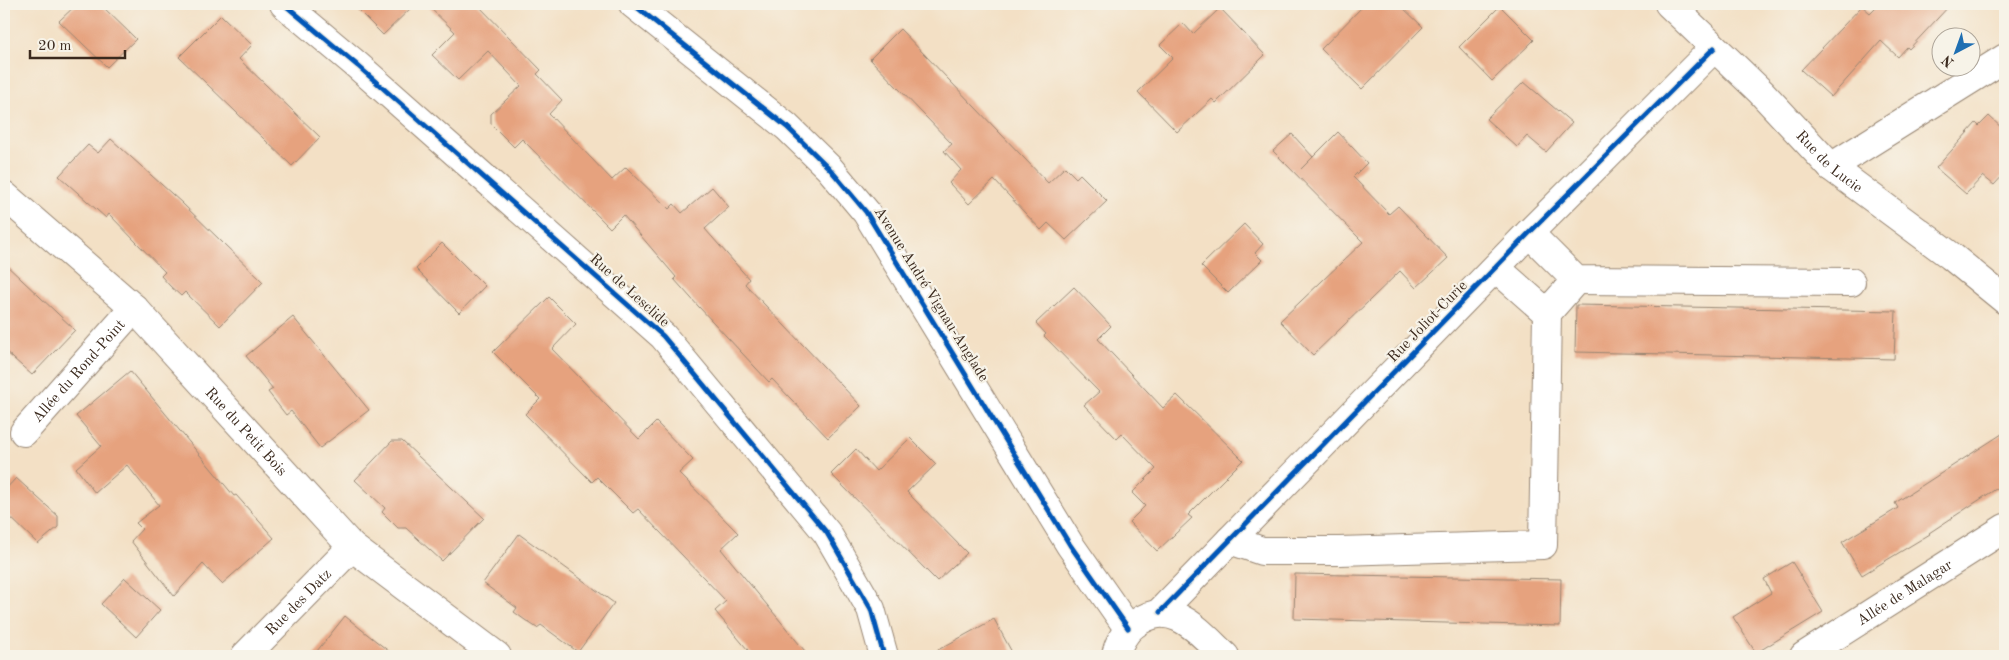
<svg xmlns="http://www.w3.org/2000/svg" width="2009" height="660" font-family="'Old Standard TT',serif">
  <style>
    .building { fill: #e6a27e }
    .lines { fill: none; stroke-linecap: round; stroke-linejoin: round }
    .minor-casing { stroke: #978572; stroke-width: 30 }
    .minor { stroke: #fff; stroke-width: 28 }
    .cycleway-casing { stroke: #f7f3e8; stroke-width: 8 }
    .cycleway { stroke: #0057b8; stroke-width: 5 }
    .labels { text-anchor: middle; stroke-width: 4.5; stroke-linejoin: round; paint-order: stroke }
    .street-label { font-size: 15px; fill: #3b2a1e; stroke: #f7f3e8 }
  </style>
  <rect width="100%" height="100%" fill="#f7f3e8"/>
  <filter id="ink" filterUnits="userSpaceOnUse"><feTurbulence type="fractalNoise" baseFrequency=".02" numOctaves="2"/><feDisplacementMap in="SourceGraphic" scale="10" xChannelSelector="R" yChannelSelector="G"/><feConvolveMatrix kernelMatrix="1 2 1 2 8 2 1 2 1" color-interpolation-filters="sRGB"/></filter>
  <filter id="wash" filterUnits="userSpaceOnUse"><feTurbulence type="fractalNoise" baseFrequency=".0096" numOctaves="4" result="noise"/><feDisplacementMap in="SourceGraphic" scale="20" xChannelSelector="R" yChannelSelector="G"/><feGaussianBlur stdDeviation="1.12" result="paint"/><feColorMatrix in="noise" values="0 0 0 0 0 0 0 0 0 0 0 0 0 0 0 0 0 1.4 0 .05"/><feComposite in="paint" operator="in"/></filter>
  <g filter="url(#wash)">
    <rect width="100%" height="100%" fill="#f3e0c5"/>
    <g id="blocks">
      <g class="building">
        <polygon points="77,4 100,4 136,39 107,67 59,21"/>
        <polygon points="352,4 415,4 383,35"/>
        <polygon points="426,4 477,4 541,70 537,74 562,100 549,114 612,180 626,167 669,209 674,204 682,213 712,187 729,207 705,229 749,279 745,284 861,406 828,438 772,379 769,382 699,307 674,279 676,277 623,215 610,228 522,139 514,147 491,124 491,114 521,86 488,51 458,80 432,55 455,32"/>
        <polygon points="1365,4 1399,4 1423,27 1362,89 1321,49"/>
        <polygon points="1879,4 1951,4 1909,49 1907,47 1898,57 1881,41 1831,97 1801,70 1862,6 1870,13"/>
        <polygon points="1500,6 1534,40 1492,81 1459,47"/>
        <polygon points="1220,8 1265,55 1216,103 1212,99 1177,132 1138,92 1173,58 1160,45 1183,23 1193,34"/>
        <polygon points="221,15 252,45 239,59 320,137 292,166 179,57"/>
        <polygon points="900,29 1048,183 1065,167 1076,178 1080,174 1107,201 1066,240 1048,223 1041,230 994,180 969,204 949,183 961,170 944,151 952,144 870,59"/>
        <polygon points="1524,82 1572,123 1546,152 1527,136 1517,147 1486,119"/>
        <polygon points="1989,116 2005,131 2005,173 1994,185 1983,176 1966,194 1936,168 1976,123 1979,126"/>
        <polygon points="1338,132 1367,163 1353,177 1389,214 1398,206 1448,258 1416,288 1400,271 1313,355 1280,321 1363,242 1273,151 1292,134 1313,157 1301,169"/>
        <polygon points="111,139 182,203 263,282 220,326 185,292 181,296 170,286 161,276 165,272 109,214 106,218 59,176 88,145 98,153"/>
        <polygon points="1244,224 1263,244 1255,253 1262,260 1228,293 1201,266"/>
        <polygon points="442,243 485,286 459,313 416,269"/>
        <polygon points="4,263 75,330 32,375 4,350"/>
        <polygon points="1074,287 1111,326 1098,339 1163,408 1177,395 1243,460 1188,515 1192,518 1157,551 1129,522 1145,506 1132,493 1156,469 1122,434 1117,439 1084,405 1099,392 1044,336 1046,334 1036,323"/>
        <polygon points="549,297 576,324 552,349 639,439 656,422 693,460 679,473 738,533 721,549 809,656 753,656 715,611 726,601 638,509 633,513 597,477 592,482 525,414 540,399 493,352"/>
        <polygon points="1576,305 1896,311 1894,359 1575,352"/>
        <polygon points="293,317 369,410 320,448 291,411 286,415 268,392 273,389 246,356"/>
        <polygon points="130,371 234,496 236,495 274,538 222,584 203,564 174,596 131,541 142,529 136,523 159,505 127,465 95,493 76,468 101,446 76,416"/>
        <polygon points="2005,432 2005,483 1929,533 1930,534 1862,575 1842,542 1898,508 1895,503"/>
        <polygon points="910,438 936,464 907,492 967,553 937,581 831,474 856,449 876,471"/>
        <polygon points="392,441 402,441 484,518 442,561 406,528 398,528 382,512 385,508 355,480"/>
        <polygon points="16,478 58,516 58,527 38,544 4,511 4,491"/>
        <polygon points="519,534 614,603 578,652 541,625 537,628 525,620 514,612 517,608 483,583"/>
        <polygon points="1792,562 1823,612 1756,653 1733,617 1771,593 1764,579"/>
        <polygon points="1295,574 1561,579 1560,626 1294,619"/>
        <polygon points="125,578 160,610 136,637 101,604"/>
        <polygon points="345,616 367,634 395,656 313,656"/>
        <polygon points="994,619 1014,656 927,656"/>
      </g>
    </g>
  </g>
  <g filter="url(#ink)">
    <use href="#blocks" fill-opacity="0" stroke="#978572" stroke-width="1"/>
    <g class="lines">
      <defs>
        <g id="minor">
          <polyline points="284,4 358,66 663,336 827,533 871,609 884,656"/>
          <polyline points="633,4 787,127 829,168 866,212 1070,545 1128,628"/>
          <path id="s1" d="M 1669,4 L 1761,92 L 1831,167 L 1951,256 L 2005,300"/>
          <polyline points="1831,167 2005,58"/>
          <path id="s2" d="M 4,195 L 134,308 L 352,547 L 497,656"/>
          <polyline points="1529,233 1576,280 1851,282"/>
          <polyline points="1547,313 1576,280"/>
          <path id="s3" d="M 24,432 L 134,308"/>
          <polyline points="1230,540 1262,551 1339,551 1543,545 1547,313 1496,268"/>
          <polyline points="1160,612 1529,233 1714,48"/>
          <path id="s4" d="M 245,656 L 352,547"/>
          <path d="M 1116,656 C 1117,645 1126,630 1135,624 C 1172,596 1199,632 1225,656"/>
          <path id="s5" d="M 1804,656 L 2005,528"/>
        </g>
      </defs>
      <use href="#minor" class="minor-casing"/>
      <use href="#minor" class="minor"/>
      <defs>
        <g id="cycleway">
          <polyline points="284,4 358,66 663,336 827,533 871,609 884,656"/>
          <polyline points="633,4 787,127 829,168 866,212 1070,545 1128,628"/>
          <polyline points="1160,612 1529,233 1714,48"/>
        </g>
      </defs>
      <use href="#cycleway" class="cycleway-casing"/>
      <use href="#cycleway" class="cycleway"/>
    </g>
  </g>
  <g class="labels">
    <g class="street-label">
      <text dy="5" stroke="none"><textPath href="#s1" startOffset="225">Rue de Lucie</textPath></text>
      <text transform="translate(630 290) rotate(42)" y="5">Rue de Lesclide</text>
      <text transform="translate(932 294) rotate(58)" y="5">Avenue André Vignau-Anglade</text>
      <text transform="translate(1427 321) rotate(-46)" y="5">Rue Joliot-Curie</text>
      <text dy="5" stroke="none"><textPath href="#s3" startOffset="82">Allée du Rond-Point</textPath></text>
      <text dy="5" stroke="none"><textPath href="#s2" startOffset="339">Rue du Petit Bois</textPath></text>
      <text dy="5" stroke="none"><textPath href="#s5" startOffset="119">Allée de Malagar</textPath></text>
      <text dy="5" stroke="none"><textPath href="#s4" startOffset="76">Rue des Datz</textPath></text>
    </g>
  </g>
  <rect width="2009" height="660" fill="none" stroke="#f7f3e8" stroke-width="20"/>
  <g transform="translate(1956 52) rotate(221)"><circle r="24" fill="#f7f3e8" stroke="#aca397"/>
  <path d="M0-4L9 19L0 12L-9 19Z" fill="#1f6fb2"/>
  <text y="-8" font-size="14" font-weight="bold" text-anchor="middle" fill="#3b2a1e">N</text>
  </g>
  <path d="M30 50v8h95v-8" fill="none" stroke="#3b2a1e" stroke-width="2.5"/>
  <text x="38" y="50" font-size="15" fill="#3b2a1e" stroke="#f7f3e8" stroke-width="4" paint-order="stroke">20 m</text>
</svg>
